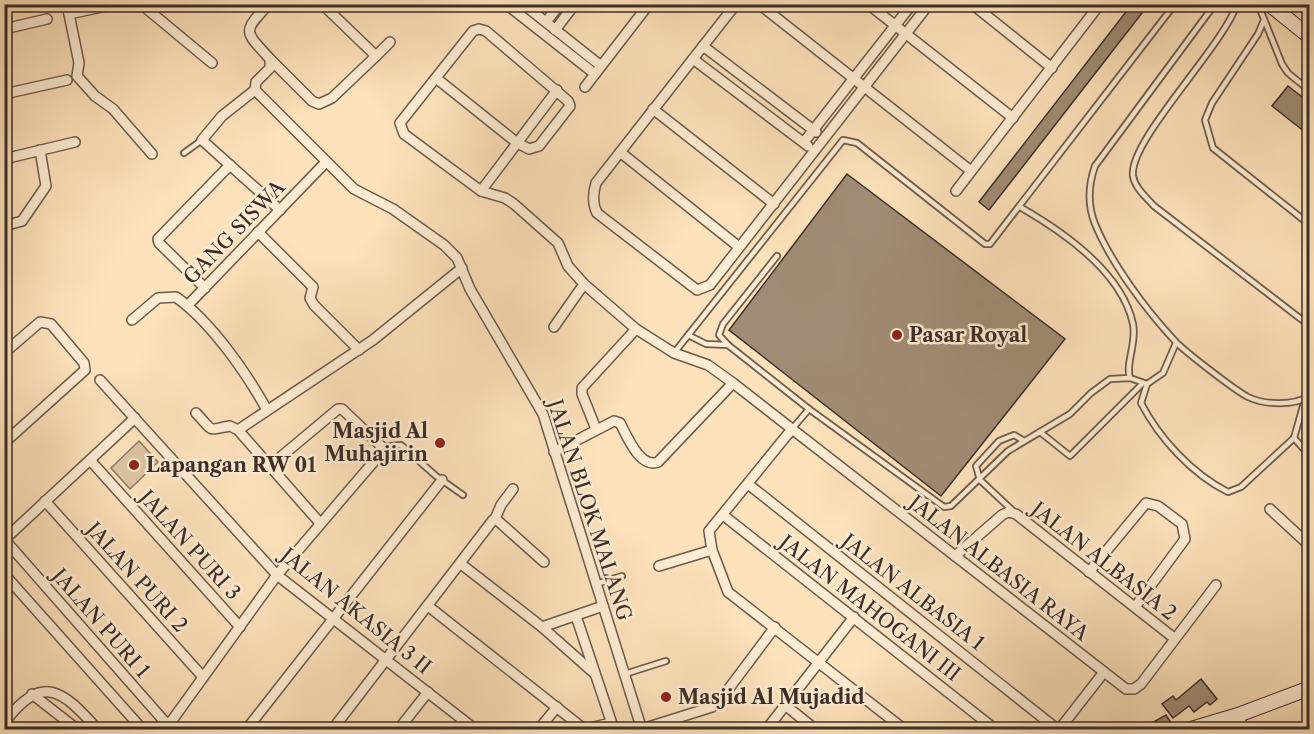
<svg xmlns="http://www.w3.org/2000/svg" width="1314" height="734" font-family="'Libre Caslon Text',serif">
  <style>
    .green { fill: #dcc3a2; stroke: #8c7864; stroke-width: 1.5 }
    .building { fill: #a08c74; stroke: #3c2e27; stroke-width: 1.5 }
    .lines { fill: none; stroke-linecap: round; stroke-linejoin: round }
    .lane-casing { stroke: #6c5b4c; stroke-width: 8 }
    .street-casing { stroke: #6c5b4c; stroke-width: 12 }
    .secondary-casing { stroke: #3c2e27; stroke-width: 16 }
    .lane { stroke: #feecd3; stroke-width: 4.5 }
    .street { stroke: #feecd3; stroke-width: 9 }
    .secondary { stroke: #feecd3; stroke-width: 14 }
    .poi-dot { fill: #8f2418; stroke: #feecd3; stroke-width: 2 }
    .labels { text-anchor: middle; stroke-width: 5; stroke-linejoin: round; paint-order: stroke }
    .street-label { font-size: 20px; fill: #3c2e27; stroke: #feecd3 }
    .poi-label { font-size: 20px; font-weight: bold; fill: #3c2e27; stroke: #feecd3; text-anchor: start }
  </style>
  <rect width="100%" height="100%" fill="#fde2bb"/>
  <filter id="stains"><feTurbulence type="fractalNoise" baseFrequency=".00333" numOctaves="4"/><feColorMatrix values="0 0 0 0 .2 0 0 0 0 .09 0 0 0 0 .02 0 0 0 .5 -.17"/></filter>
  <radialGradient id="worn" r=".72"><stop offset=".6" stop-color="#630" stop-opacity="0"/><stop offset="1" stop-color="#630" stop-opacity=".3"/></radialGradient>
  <polygon class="green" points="139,441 158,462 130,489 111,468"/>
  <g class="building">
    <polygon points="1132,4 1149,4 989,210 979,202"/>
    <polygon points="1288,86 1310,103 1310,136 1272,106"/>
    <polygon points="847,174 1065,339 941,496 729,330"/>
    <polygon points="1201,679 1217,699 1210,705 1207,702 1194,712 1189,706 1173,718 1162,704 1173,696 1176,700"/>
    <polygon points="1166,715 1173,726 1167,729 1141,729"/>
  </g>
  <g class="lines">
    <defs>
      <g id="lane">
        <path d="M 1215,4 L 1095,166 C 1088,186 1087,204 1095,224 C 1111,263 1146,310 1175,341 C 1184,351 1236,391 1248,397 C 1265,405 1293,406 1310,396"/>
        <path d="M 1237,4 C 1223,47 1128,141 1133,176 C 1135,188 1146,197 1154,206 L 1310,326"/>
        <polyline points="1258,4 1282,64 1288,73 1310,91"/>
        <polyline points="1264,20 1258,34 1212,103 1205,120 1213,148 1310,225"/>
        <polyline points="184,153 202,140"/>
        <path d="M 1020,207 C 1062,231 1122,272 1133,324 C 1137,343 1125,364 1130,378"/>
        <polyline points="777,256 723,324 719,335 728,345 809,409 944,507 951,506 1008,451 1070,414 1091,393 1110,379 1130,378 1147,384"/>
        <polyline points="688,335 706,344 728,345"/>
        <path d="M 1176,343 L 1163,373 L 1147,384 L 1141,403 C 1159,438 1192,474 1228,492 L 1241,487 L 1294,438"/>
        <polyline points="674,353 843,140 857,143 985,244 990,244 1175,4"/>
        <polyline points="1305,399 1294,438 1310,456"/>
        <polyline points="792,429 809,409"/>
        <polyline points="1040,432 1070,456 1143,383"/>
        <polyline points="382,447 401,445 436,476 463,495"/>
        <polyline points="1012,510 980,480 976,466 999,441 1014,435 1024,441"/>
        <polyline points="596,584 622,576"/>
        <polyline points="625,674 666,661"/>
      </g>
      <g id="street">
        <polyline points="67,4 79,63 77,76 95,96 113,109 152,154"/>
        <polyline points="141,4 212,63"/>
        <path d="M 269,4 C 241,33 245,31 270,59 L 270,68 L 256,82 L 255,90 L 354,189 L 393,209 L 444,245 L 457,258 L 470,289 L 543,414 L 642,730"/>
        <polyline points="322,4 376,56 390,42"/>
        <polyline points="506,4 595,74"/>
        <polyline points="523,4 601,66"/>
        <path d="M 736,4 L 596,183 C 593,193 592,203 597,213 L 697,290 L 710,285 L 929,4"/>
        <polyline points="759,4 971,171"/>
        <polyline points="868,4 1013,118"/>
        <polyline points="972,4 1052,68"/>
        <polyline points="69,14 116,4"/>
        <polyline points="546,22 560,4"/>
        <polyline points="4,29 47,19"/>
        <polyline points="555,30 575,4"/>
        <polyline points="703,46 816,132"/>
        <polyline points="270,59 312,101 319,104 332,98 376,56"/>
        <polyline points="693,59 808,146"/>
        <polyline points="436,78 516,142 529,149 539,146 570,106 568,101 486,31 479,29 473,31 400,123 404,134 481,191 505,198 514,204 558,243 568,266 584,284 636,329 674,353 708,365 733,383 1126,689 1134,689 1141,684 1216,585"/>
        <polyline points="585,87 649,4"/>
        <polyline points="255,90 222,116 202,140 280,210"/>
        <polyline points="4,94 67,80"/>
        <polyline points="653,109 774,204"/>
        <polyline points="804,142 912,4"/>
        <polyline points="620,152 739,247"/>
        <polyline points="4,159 75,142"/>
        <polyline points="481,191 557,90"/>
        <polyline points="956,191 1100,4"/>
        <polyline points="4,226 22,221 46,186 40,150"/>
        <polyline points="258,232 313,287 310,298 314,305 359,350"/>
        <polyline points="205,288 159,243 158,239 230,165"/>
        <polyline points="188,305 326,162"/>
        <path d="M 132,320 L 158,298 L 176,297 C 211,322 246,372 267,410"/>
        <polyline points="554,327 584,284"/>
        <polyline points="4,353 40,322 51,324 84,363 85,370 4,443"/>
        <polyline points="100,380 277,575 476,730"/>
        <path d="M 196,413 C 215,433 206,430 230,426 L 238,430 L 320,523"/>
        <polyline points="596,429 582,394 582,388 636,329"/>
        <polyline points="792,429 709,531 712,550 728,592 905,730"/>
        <polyline points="238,430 373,340 462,268"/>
        <path d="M 554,452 L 614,421 L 620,423 C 627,436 640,469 658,462 L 733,383"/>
        <polyline points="90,460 240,627"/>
        <polyline points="748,484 1057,729 1062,726 1104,672"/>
        <polyline points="45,501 203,677"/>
        <polyline points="1270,509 1310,546"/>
        <polyline points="723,515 996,730"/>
        <polyline points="495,519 501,505 513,489"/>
        <polyline points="4,539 172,730"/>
        <polyline points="5,539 135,418"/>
        <polyline points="955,556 1002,515 1008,512 1016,514 1174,638"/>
        <polyline points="461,564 542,627 595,674"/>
        <polyline points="659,566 712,550"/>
        <polyline points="1089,572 1146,503 1158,506 1182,524 1185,539 1135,607"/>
        <polyline points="4,574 143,730"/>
        <polyline points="428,606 584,729"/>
        <polyline points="576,616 614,730"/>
        <polyline points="542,627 603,606"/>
        <polyline points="32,694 78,730"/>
        <polyline points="785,705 816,730"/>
        <polyline points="1238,715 1244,730"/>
        <path d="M 4,723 C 42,673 62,689 98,730"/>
        <polyline points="168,726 277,575 382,452 382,447 342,409 338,409 271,465"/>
        <polyline points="642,729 712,707 724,695 775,627"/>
        <polyline points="246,730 442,480"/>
        <polyline points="332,730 493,520 497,520 544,562"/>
        <polyline points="398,730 428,692"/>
        <polyline points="456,730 463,720"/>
        <polyline points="538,730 557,707"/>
        <polyline points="581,730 611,723"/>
        <polyline points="766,730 854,617"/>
      </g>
      <g id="secondary">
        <polyline points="1269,4 1310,37"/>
        <polyline points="1188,730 1238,715 1310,688"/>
      </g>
    </defs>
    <use href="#lane" class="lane-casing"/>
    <use href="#street" class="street-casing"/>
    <use href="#secondary" class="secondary-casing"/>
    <use href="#lane" class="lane"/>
    <use href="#street" class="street"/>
    <use href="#secondary" class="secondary"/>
  </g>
  <g class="poi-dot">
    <circle cx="897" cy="335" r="6"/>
    <circle cx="440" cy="443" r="6"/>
    <circle cx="134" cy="465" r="6"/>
    <circle cx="666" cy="697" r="6"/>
  </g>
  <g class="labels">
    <g class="street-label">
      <text transform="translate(234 232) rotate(-46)" y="7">GANG SISWA</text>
      <text transform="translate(590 510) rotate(72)" y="7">JALAN BLOK MALANG</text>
      <text transform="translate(190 545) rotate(48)" y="7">JALAN PURI 3</text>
      <text transform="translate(1104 561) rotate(38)" y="7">JALAN ALBASIA 2</text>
      <text transform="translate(999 568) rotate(38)" y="7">JALAN ALBASIA RAYA</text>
      <text transform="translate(137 577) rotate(48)" y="7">JALAN PURI 2</text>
      <text transform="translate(913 592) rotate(38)" y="7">JALAN ALBASIA 1</text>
      <text transform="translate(870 608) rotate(38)" y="7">JALAN MAHOGANI III</text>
      <text transform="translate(356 611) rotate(39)" y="7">JALAN AKASIA 3 II</text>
      <text transform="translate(101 623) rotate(49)" y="7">JALAN PURI 1</text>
    </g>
    <g class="poi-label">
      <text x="909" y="342">Pasar Royal</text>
      <text x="428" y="438" text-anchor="end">Masjid Al<tspan x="428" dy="23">Muhajirin</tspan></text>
      <text x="146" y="472">Lapangan RW 01</text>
      <text x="678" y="704">Masjid Al Mujadid</text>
    </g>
  </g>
  <rect width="1314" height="734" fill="none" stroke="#fde2bb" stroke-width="24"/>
  <rect x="6" y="6" width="1302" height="722" fill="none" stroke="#3c2e27" stroke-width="3"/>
  <rect x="12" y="12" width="1290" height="710" fill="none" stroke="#3c2e27" stroke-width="1.5"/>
  <rect width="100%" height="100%" filter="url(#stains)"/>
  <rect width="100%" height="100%" fill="url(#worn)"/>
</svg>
